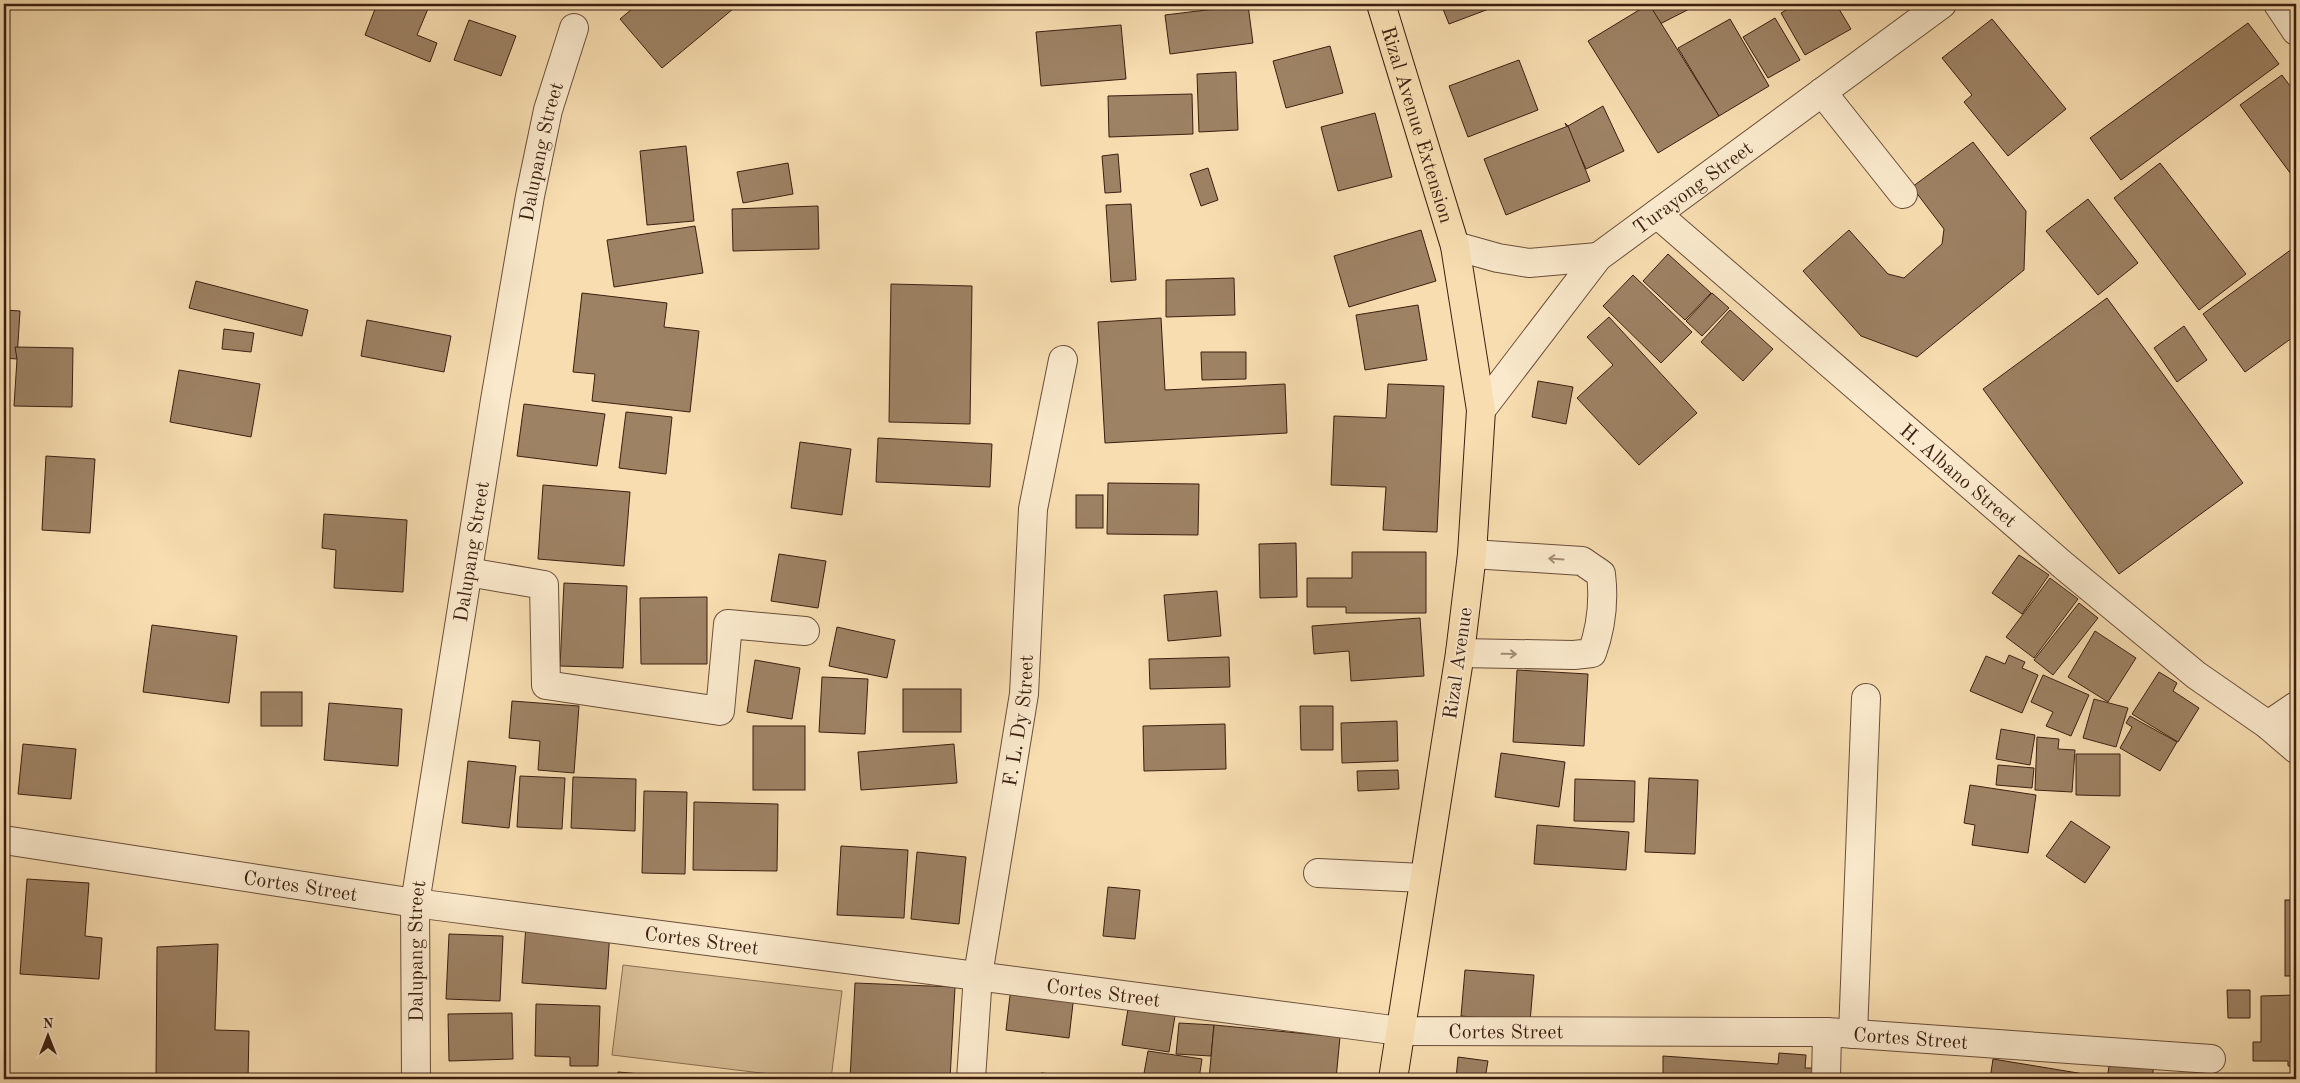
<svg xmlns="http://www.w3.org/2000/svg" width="2300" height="1083" font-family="'Old Standard TT',serif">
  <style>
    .green { fill: #d7bd95; stroke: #896e53 }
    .building { fill: #9d8264; stroke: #3b1f11 }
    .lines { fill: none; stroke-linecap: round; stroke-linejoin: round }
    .minor-casing { stroke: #6a4e39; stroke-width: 30 }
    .major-casing { stroke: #3b1f11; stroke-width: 30 }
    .minor { stroke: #fae9cc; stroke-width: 28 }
    .major { stroke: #f7ddb0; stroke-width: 28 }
    .oneway { stroke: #a48e78 }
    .labels { text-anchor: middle; stroke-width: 4; stroke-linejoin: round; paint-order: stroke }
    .street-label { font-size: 20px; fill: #3b1f11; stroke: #fae9cc }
  </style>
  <rect width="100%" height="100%" fill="#f7ddb0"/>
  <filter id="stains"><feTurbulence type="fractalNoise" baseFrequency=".004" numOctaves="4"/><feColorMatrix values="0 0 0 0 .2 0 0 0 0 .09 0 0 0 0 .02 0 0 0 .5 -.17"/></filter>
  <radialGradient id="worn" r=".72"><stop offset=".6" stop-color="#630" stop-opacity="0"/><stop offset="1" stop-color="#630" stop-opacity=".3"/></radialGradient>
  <polygon class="green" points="623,965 842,991 831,1079 811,1079 612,1055"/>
  <g class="building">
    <polygon points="377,4 430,4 417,35 437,43 430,62 365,35"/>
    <polygon points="638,4 739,4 662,68 620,19"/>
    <polygon points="1441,4 1502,4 1449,24"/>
    <polygon points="1649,4 1699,4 1658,25"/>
    <polygon points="1649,4 1719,116 1658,153 1588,41"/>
    <polygon points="1797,4 1836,4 1851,29 1805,55 1781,13"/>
    <polygon points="1248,5 1253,43 1170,54 1165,15"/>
    <polygon points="1775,18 1800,60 1768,78 1743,37"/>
    <polygon points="1730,19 1769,86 1719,116 1678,48"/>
    <polygon points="1992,19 2066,109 2008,156 1964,102 1972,95 1942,58"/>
    <polygon points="469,20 516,36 501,76 454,60"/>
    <polygon points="2248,23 2279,64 2121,180 2090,138"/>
    <polygon points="1121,25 1126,79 1041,86 1036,32"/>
    <polygon points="1330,46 1343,93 1286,108 1273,61"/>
    <polygon points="1519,60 1538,110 1468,137 1449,86"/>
    <polygon points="1236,72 1238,130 1199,132 1197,74"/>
    <polygon points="2282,75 2296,94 2296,181 2240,105"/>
    <polygon points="1192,94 1193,134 1109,137 1108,96"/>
    <polygon points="1603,106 1624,151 1586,169 1565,123 1568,126"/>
    <polygon points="1375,113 1392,177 1338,191 1321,127"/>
    <polygon points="1568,126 1590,181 1506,215 1484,159"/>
    <polygon points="1973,142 2026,211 2024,270 1917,357 1861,336 1803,271 1849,230 1888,274 1904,278 1942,244 1944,229 1912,187"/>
    <polygon points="686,146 694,221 647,225 640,151"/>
    <polygon points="1118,154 1121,192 1105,193 1102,156"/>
    <polygon points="788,163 793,194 743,203 737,172"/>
    <polygon points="2160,163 2246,274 2199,310 2114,198"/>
    <polygon points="1208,168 1218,200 1201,206 1190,174"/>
    <polygon points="2088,199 2138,263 2098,295 2046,231"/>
    <polygon points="1131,204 1136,280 1111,282 1106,205"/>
    <polygon points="818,206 819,249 733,251 732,209"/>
    <polygon points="695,226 703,273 614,287 607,240"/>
    <polygon points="1421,230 1436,281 1349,307 1334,256"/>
    <polygon points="2296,246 2296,335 2245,372 2203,314"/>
    <polygon points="1668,254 1711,293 1685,320 1643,281"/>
    <polygon points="1633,275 1692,332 1661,363 1603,306"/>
    <polygon points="1234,278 1235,315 1166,317 1166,280"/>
    <polygon points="196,281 308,310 302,336 189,308"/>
    <polygon points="891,284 972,286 970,424 889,422"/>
    <polygon points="582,293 667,303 664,327 699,331 690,412 592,401 595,374 573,372"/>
    <polygon points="1712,293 1729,308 1702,336 1686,321"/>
    <polygon points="2107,298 2243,483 2119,574 1983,389"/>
    <polygon points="1418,305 1427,360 1365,370 1356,315"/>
    <polygon points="4,310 20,311 17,359 4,358"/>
    <polygon points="1730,310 1773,349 1743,381 1701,342"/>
    <polygon points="1609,317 1697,413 1639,465 1577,398 1613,365 1587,337"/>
    <polygon points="1161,318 1165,390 1285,384 1287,433 1105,443 1098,322"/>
    <polygon points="367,320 451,336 444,372 361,356"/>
    <polygon points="2184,326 2207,360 2177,382 2154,348"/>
    <polygon points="224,329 254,333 251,352 222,349"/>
    <polygon points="15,347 73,348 72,407 14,406 17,359"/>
    <polygon points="1201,352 1246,352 1246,379 1202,380"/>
    <polygon points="179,370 260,384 251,437 170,422"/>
    <polygon points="1538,381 1573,387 1566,424 1532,417"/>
    <polygon points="1388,384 1444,386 1437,532 1383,530 1386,487 1331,485 1334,416 1386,418"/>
    <polygon points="524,404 605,414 597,466 517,456"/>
    <polygon points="626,412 672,417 666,474 619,468"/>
    <polygon points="878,438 992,444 990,487 876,482"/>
    <polygon points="800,442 851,449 842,515 791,508"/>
    <polygon points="46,456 95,459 90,533 42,530"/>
    <polygon points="1108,483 1199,484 1198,535 1107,534"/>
    <polygon points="543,485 630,492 624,566 538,559"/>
    <rect x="1076" y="495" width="27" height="33"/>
    <polygon points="324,514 407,520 403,592 334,588 336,550 322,548"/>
    <polygon points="1296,543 1297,597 1260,598 1259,544"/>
    <polygon points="1352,552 1426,552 1426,613 1346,613 1346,607 1307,607 1307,578 1352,578"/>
    <polygon points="779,554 826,561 818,608 771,601"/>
    <polygon points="2019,555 2049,575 2022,614 1992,593"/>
    <polygon points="2050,578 2078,599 2034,658 2006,637"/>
    <polygon points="564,583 627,586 623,668 560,666"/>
    <polygon points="1217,591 1221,636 1168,641 1164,595"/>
    <polygon points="707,597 707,664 641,664 640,598"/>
    <polygon points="2079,603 2098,618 2053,675 2034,660"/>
    <polygon points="1420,618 1424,676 1351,681 1349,651 1314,654 1312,626"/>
    <polygon points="152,625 237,636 229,703 143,692"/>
    <polygon points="837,627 895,640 887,678 829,666"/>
    <polygon points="2095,631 2136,658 2108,702 2068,677"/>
    <polygon points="2009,655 2025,662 2022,668 2038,675 2022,713 1970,691 1986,656 2005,664"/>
    <polygon points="1229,657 1230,687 1150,689 1149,659"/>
    <polygon points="755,660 800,668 792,719 747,712"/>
    <polygon points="1517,670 1588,674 1584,746 1513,742"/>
    <polygon points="2159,672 2177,683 2173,691 2199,708 2178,742 2132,714"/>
    <polygon points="2043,675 2089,695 2071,736 2046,726 2053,712 2031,702"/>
    <polygon points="822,677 868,679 865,734 819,732"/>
    <rect x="903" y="689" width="58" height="43"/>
    <rect x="261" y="692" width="41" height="34"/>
    <polygon points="2094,699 2128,708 2116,747 2083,738"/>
    <polygon points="512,701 579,706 574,773 538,770 540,741 509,738"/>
    <polygon points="329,703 402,709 398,766 324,760"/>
    <polygon points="1300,706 1333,706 1333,750 1301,750"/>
    <polygon points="2130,716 2177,742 2160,771 2120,748 2132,727 2126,723"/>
    <polygon points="1397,721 1398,761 1342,763 1341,723"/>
    <polygon points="1225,724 1226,769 1144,771 1143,726"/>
    <rect x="753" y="726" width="52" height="64"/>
    <polygon points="2001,729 2035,735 2030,765 1996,759"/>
    <polygon points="2037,737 2059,739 2058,749 2075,750 2072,792 2035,790"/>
    <polygon points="23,744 76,749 71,799 18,794"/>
    <polygon points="954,744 957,783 861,790 858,752"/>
    <polygon points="1501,753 1565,762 1559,807 1495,797"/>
    <polygon points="2076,754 2120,754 2120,796 2076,795"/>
    <polygon points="468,761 516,766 509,828 462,823"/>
    <polygon points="1998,765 2034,768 2032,788 1996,785"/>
    <polygon points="1398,770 1399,789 1358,791 1357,771"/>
    <polygon points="520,776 565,778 562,829 517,827"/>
    <polygon points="573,777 636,779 635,831 571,828"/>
    <polygon points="1649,778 1698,780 1695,854 1645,852"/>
    <polygon points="1575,779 1635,781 1634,822 1574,821"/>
    <polygon points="1970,785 2036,795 2028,853 1972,845 1975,825 1964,823"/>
    <polygon points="644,791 687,792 685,874 642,873"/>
    <polygon points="694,802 778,804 777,871 693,870"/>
    <polygon points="2071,821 2110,847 2085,883 2046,856"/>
    <polygon points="1537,825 1629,832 1626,870 1534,864"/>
    <polygon points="841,846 908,850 904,918 837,915"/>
    <polygon points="917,852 966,857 959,924 911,919"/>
    <polygon points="27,879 89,883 85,936 102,938 99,979 20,974"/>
    <polygon points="1108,887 1140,890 1135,939 1103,936"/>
    <rect x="2285" y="900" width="11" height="76"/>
    <polygon points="526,925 610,932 606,989 522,983"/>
    <polygon points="449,934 503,936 500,1001 446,999"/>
    <polygon points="218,944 215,1030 249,1031 248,1079 156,1079 157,947"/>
    <polygon points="1465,970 1534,975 1530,1022 1461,1016"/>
    <polygon points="855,983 955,987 950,1079 850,1079"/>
    <polygon points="1011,987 1074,995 1069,1038 1006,1030"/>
    <polygon points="2227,990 2250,990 2250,1018 2228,1018"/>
    <polygon points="2296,995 2296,1066 2288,1066 2288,1061 2253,1061 2253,1042 2261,1042 2261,996"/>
    <polygon points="1129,1003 1176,1010 1169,1052 1122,1045"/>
    <polygon points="536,1004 600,1006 598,1066 570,1066 570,1057 535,1056"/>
    <polygon points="512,1013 513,1059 449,1061 448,1014"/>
    <polygon points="1179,1023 1214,1025 1211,1056 1176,1054"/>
    <polygon points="1214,1025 1340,1037 1336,1079 1209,1079"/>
    <polygon points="1148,1051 1202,1059 1199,1079 1143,1079"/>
    <polygon points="1779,1053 1806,1055 1805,1068 1814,1068 1815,1079 1663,1079 1663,1056 1778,1064"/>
    <polygon points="1458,1057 1488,1061 1485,1079 1456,1079"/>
    <polygon points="1993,1059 2090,1075 2090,1079 1990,1079"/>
    <polygon points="2110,1060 2154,1065 2152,1078 2166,1079 2107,1079"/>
    <polygon points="618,1072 698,1079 617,1079"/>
    <polygon points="1041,1073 1115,1079 1041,1079"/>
    <polygon points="453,1075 573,1078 572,1079 452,1079"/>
    <rect x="2232" y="1075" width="64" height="4"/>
  </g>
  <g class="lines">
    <defs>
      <g id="minor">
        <polyline points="2278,4 2296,31"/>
        <polyline points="1822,92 1903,194"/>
        <path id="s1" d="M 1657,214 L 2064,566 L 2196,675 L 2268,725 L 2296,749"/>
        <polyline points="1455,246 1498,258 1529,263 1598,257"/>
        <path id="s2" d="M 1481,410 L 1598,257 L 1942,4"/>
        <polyline points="468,572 544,585 546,685 720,711 728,624 805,631"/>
        <path d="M 1460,653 L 1574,655 L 1592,653 C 1601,628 1604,599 1601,574 L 1582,561 L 1472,554"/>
        <polyline points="2268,725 2296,706"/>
        <path id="s3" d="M 4,840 L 415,903 L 1400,1031 L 1827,1032 L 2211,1059"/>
        <polyline points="1318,873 1423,878"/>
        <polyline points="1853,1034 1866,698"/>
        <path id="s4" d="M 416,1079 L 415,903 L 495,400 L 530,196 L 548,110 L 574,28"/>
        <path id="s5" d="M 971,1079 L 978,975 L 1024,694 L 1033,509 L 1063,360"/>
        <polyline points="1826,1079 1827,1032"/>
      </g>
      <g id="major">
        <path id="s6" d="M 1381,4 L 1455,246 L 1481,410 L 1472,554 L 1460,653 L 1393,1079"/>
      </g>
    </defs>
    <use href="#minor" class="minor-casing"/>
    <use href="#major" class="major-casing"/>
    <use href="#minor" class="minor"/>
    <use href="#major" class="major"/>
  </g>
  <defs><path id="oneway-shaft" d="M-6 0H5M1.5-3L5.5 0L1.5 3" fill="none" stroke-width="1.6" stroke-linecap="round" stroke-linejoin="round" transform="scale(1.25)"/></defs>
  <g class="oneway">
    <use href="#oneway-shaft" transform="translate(1556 559) rotate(-176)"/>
    <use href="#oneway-shaft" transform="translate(1509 654) rotate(1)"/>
  </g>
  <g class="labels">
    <g class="street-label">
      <text dy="7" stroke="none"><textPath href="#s6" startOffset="126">Rizal Avenue Extension</textPath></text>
      <text dy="7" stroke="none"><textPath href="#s4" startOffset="938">Dalupang Street</textPath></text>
      <text dy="7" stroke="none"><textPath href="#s2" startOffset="310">Turayong Street</textPath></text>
      <text dy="7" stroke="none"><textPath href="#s1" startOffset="399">H. Albano Street</textPath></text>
      <text dy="7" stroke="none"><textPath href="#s4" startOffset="532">Dalupang Street</textPath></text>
      <text transform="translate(1457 663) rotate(-82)" y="7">Rizal Avenue</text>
      <text dy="7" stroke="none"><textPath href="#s5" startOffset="362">F. L. Dy Street</textPath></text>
      <text dy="7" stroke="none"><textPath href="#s3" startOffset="300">Cortes Street</textPath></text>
      <text dy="7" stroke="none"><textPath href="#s3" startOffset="705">Cortes Street</textPath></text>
      <text dy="7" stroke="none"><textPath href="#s4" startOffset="128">Dalupang Street</textPath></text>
      <text dy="7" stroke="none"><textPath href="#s3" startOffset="1110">Cortes Street</textPath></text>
      <text dy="7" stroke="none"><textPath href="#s3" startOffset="1515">Cortes Street</textPath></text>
      <text dy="7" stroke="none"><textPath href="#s3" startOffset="1920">Cortes Street</textPath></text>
    </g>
  </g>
  <rect width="2300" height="1083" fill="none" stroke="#f7ddb0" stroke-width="20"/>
  <rect x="5" y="5" width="2290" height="1073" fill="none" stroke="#3b1f11" stroke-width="2.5"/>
  <rect x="10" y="10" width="2280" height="1063" fill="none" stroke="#3b1f11"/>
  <g transform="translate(48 1036)" stroke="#fae9cc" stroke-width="4" paint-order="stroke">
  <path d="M0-4L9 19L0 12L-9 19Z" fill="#3b1f11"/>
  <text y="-8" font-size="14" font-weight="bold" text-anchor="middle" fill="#3b1f11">N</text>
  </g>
  <rect width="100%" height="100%" filter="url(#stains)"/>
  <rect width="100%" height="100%" fill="url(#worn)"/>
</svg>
